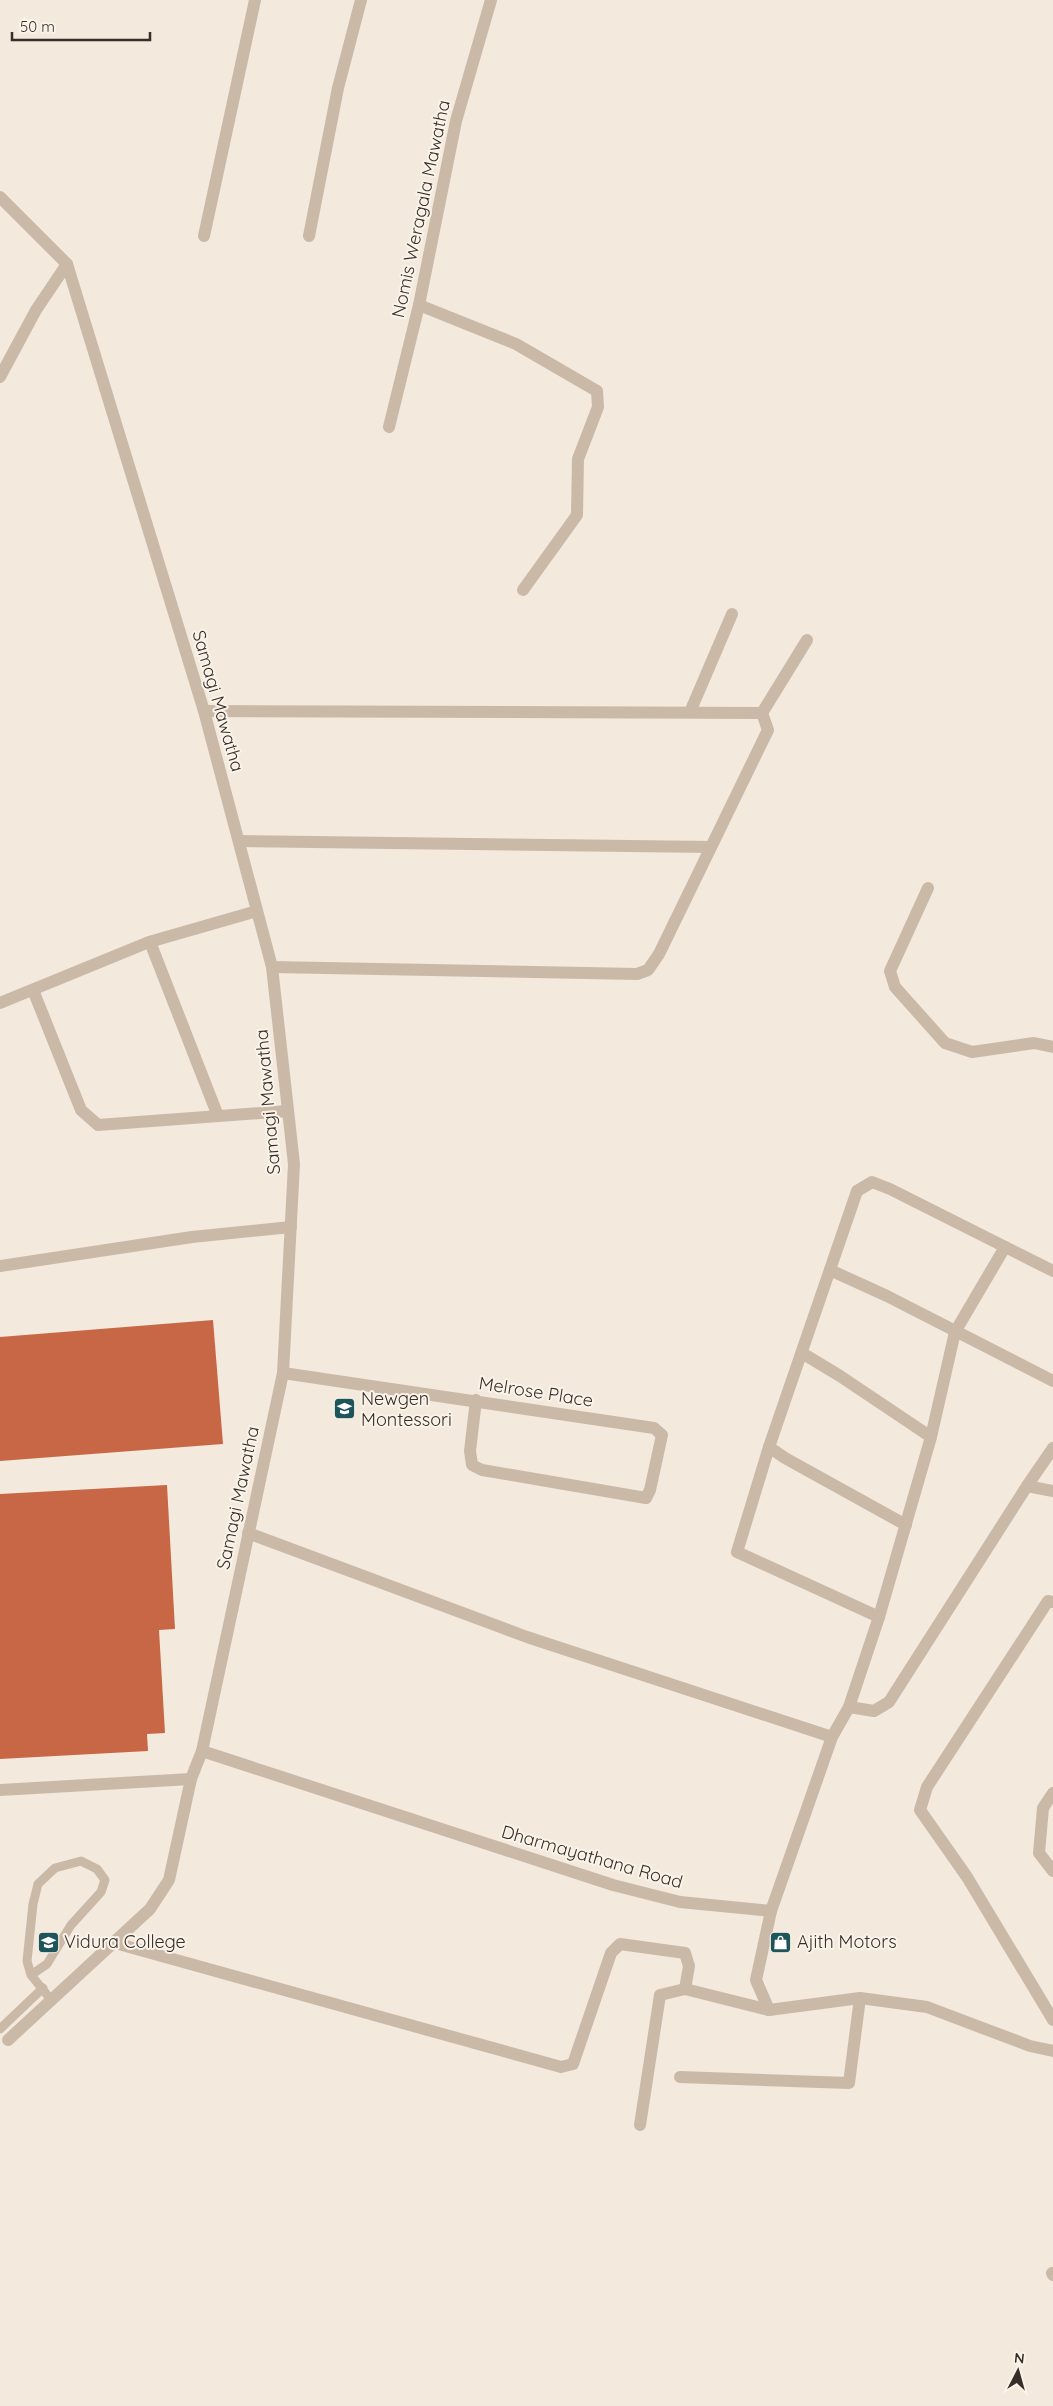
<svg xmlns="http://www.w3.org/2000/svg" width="1053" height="2406" font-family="Quicksand,sans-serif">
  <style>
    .building { fill: #c86746 }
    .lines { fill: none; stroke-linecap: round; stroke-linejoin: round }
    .service { stroke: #cbb9a8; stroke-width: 9 }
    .minor { stroke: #cbb9a8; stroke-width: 12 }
    .labels { text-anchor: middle; stroke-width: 4; stroke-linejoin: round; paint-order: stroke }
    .street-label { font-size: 18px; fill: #382d28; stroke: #faf3e9 }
    .poi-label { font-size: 18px; fill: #382d28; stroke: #faf3e9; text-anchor: start }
  </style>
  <rect width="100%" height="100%" fill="#f3e9dc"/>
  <g class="building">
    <polygon points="213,1320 223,1444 0,1461 0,1337"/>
    <polygon points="167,1485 175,1629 159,1630 165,1733 147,1734 148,1751 0,1759 0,1494"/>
  </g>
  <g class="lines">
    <g class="service">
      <polyline points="31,1975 47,1964 71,1925 101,1892 105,1880 97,1869 81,1861 55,1868 38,1884 33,1904 27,1961 31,1975 52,2001"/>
      <polyline points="0,2029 43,1988"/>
    </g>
    <g class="minor">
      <polyline points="0,197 67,264 204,711 272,967 294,1164 283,1373 202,1751 191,1779 169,1880 150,1909 8,2040"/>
      <polyline points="204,236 255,0"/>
      <polyline points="309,236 338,88 361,0"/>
      <polyline points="419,305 516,344 597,391 598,407 578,459 577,515 523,590"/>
      <polyline points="0,377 36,310 67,264"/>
      <polyline points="389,427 419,305 456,121 491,0"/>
      <polyline points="204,711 762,713"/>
      <polyline points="690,712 732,614"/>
      <polyline points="762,713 807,640"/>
      <polyline points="240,841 711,847"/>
      <polyline points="928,888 890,971 895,987 945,1043 972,1052 1034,1043 1053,1047"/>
      <polyline points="150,942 218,1116"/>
      <polyline points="272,967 637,974 648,970 659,954 768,730 762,713"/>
      <polyline points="33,990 81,1110 98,1125 288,1111"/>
      <polyline points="0,1003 149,942 257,911"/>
      <polyline points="0,1266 192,1237 291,1227"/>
      <polyline points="830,1270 887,1296 1053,1381"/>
      <polyline points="802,1353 840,1376 931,1437"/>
      <polyline points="283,1373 654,1428 662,1435 650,1490 646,1498 482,1470 472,1465 470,1451 476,1400"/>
      <polyline points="769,1447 785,1458 906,1525"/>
      <polyline points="1027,1486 1053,1491"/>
      <polyline points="248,1533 527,1637 832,1737"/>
      <polyline points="1053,1602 1048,1601 927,1787 920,1810 967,1877 1053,2020"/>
      <polyline points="879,1617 737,1552 769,1447 857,1191 872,1182 890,1189 1053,1271"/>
      <polyline points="849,1707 874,1711 889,1702 1027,1486 1053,1448"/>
      <polyline points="202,1751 613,1885 680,1902 771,1911 756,1980 769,2010 860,1998 927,2007 1030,2046 1053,2051"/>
      <polyline points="0,1790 191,1779"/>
      <polyline points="1053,1793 1043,1808 1039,1853 1053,1871"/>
      <polyline points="771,1911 832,1737 849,1707 879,1617 931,1437 955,1332 1005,1247"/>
      <polyline points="115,1943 561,2067 573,2064 611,1953 620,1944 685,1953 689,1966 685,1989"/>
      <polyline points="680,2077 849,2083 860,1998"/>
      <polyline points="640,2125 660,1995 685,1989 769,2010"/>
      <polyline points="1052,2273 1053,2275"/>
    </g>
  </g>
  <defs>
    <symbol id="school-square" viewBox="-11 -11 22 22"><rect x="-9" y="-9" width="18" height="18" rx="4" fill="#1d555a" stroke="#faf3e9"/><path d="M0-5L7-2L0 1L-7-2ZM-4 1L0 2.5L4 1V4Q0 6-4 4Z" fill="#fff"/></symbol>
    <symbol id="shop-square" viewBox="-11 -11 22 22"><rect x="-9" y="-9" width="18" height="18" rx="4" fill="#1d555a" stroke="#faf3e9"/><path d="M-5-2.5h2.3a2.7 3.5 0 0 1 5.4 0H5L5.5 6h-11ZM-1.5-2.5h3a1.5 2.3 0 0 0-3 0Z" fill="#fff"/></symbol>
  </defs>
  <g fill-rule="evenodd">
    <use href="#school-square" x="332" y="1396" width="25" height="25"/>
    <use href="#school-square" x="36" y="1930" width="25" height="25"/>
    <use href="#shop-square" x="768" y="1930" width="25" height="25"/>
  </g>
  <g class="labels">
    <g class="street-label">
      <text transform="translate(421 209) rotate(-78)" y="6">Nomis Weragala Mawatha</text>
      <text transform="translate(218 701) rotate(74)" y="6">Samagi Mawatha</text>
      <text transform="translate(268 1102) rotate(-95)" y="6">Samagi Mawatha</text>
      <text transform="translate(536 1392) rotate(9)" y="6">Melrose Place</text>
      <text transform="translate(238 1498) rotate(-78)" y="6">Samagi Mawatha</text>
      <text transform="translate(592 1857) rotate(16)" y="6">Dharmayathana Road</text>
    </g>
    <g class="poi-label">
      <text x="361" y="1405">Newgen<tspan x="361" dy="21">Montessori</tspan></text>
      <text x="64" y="1948">Vidura College</text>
      <text x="797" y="1948">Ajith Motors</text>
    </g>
  </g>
  <g transform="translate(1018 2371) rotate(6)" stroke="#faf3e9" stroke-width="4" paint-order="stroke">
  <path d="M0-4L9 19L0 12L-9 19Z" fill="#382d28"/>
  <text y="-8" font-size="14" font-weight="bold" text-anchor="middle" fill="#382d28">N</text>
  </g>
  <path d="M12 32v8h138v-8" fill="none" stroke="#382d28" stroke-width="2.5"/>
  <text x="20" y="32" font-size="15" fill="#382d28" stroke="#faf3e9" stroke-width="4" paint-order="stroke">50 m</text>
</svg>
